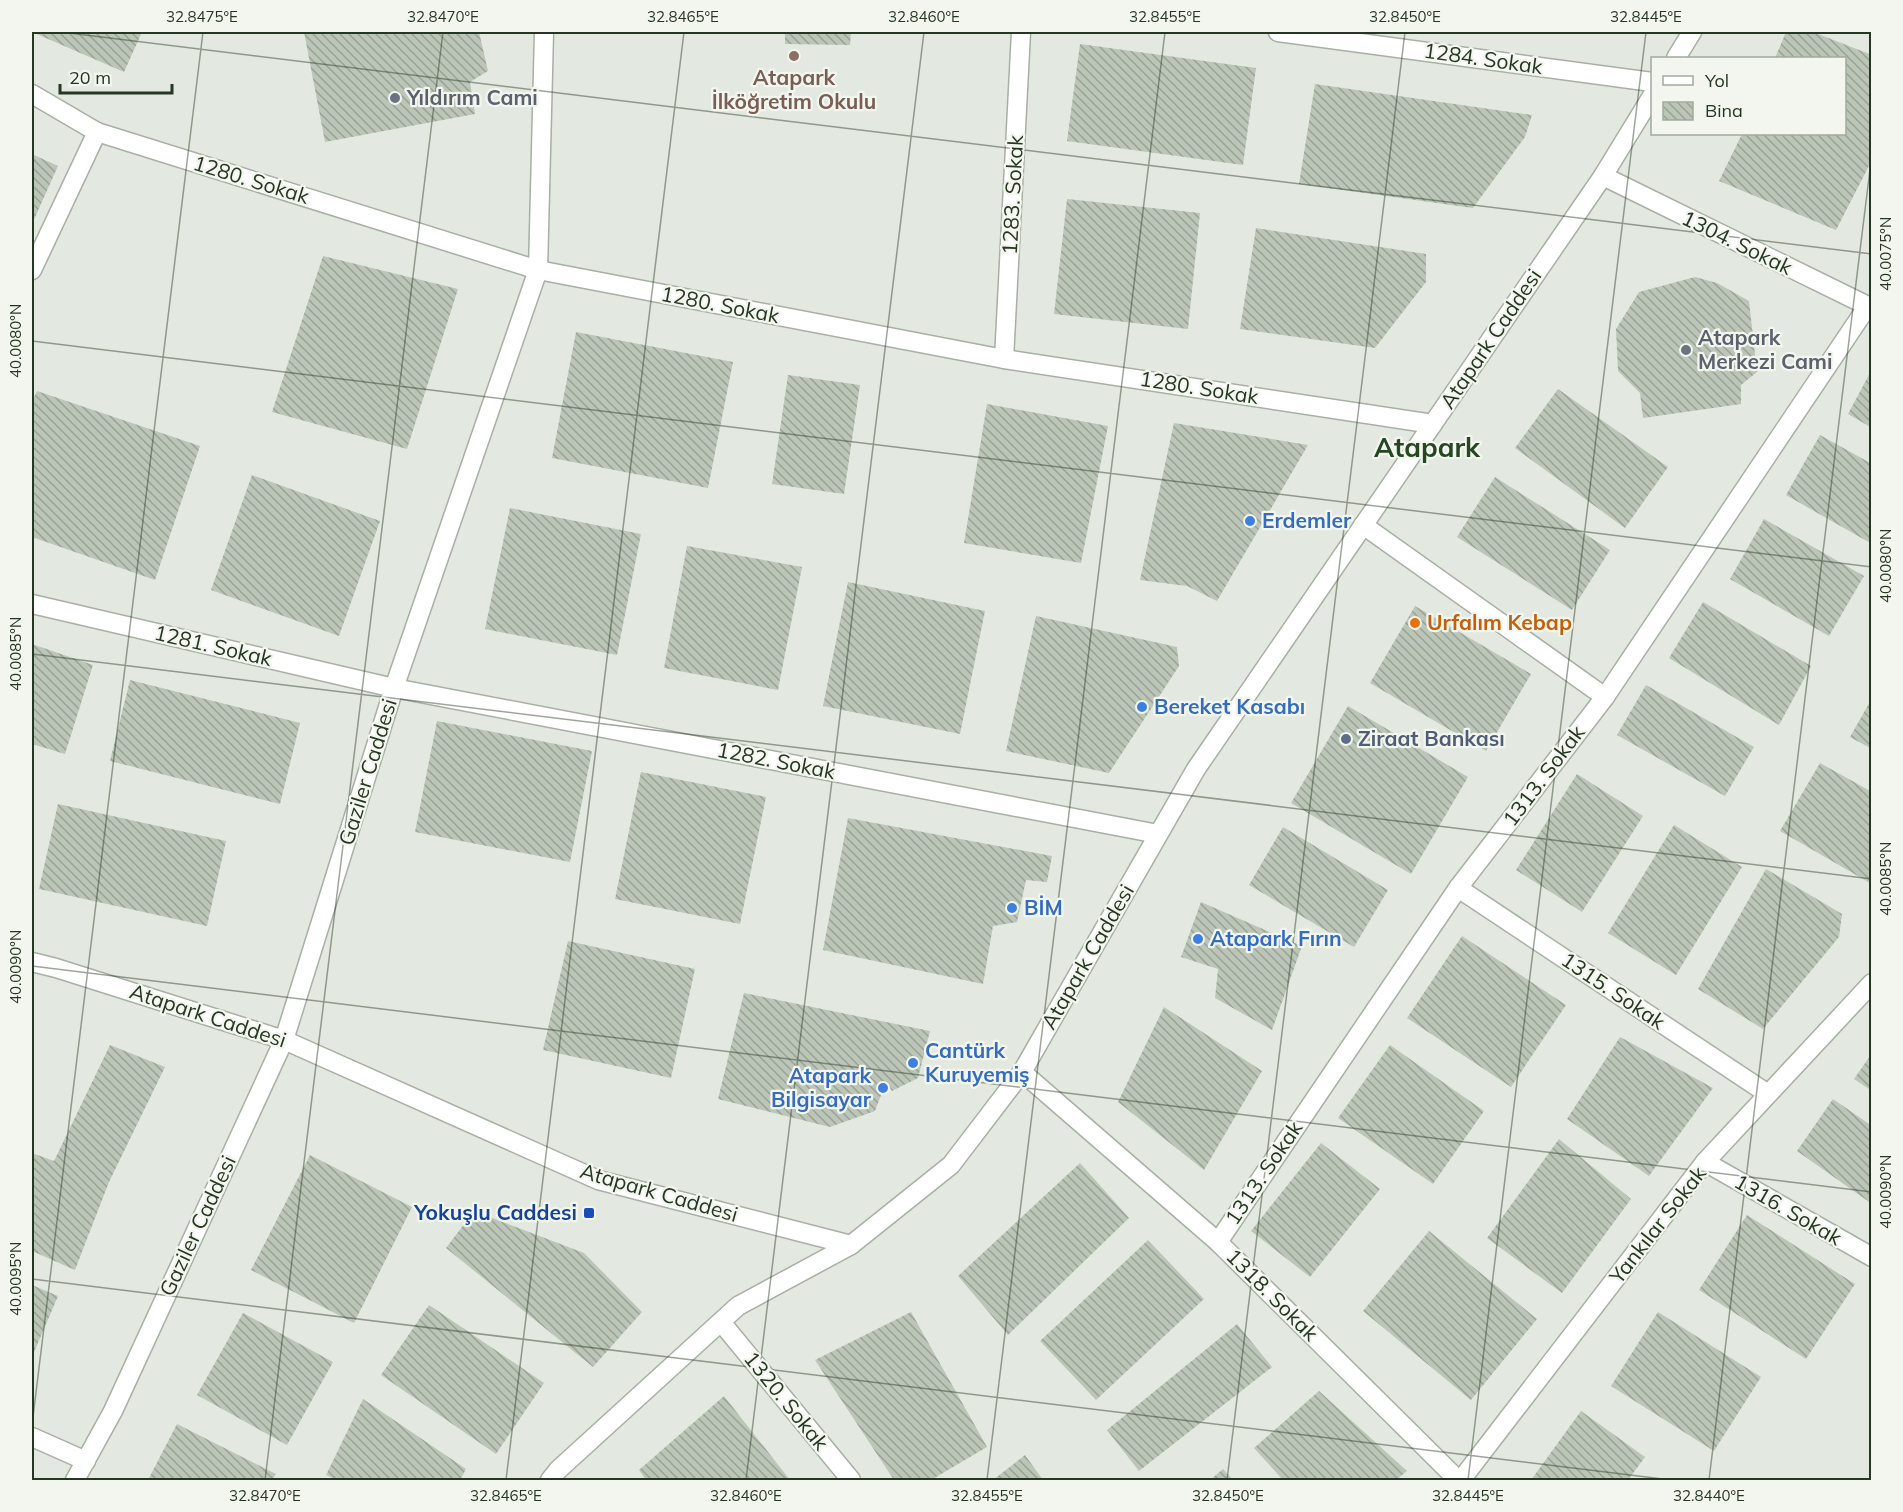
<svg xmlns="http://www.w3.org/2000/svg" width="1903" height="1512" font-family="Mulish,sans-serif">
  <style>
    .building { fill: url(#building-back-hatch) }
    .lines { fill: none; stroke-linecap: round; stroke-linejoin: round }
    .minor-casing { stroke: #a6b0a3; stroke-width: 21 }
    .tertiary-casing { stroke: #a6b0a3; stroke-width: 21 }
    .minor { stroke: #fff; stroke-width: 18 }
    .tertiary { stroke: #fff; stroke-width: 18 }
    .ticks { fill: none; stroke: #253722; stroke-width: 1.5; stroke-opacity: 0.45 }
    .education-dot { fill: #8d6e63; stroke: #f2f6ef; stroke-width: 2 }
    .worship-dot { fill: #6b7280; stroke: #f2f6ef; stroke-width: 2 }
    .shop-dot { fill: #3f7fe0; stroke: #f2f6ef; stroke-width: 2 }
    .food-dot { fill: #e8710a; stroke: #f2f6ef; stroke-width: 2 }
    .service-dot { fill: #5c6f8a; stroke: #f2f6ef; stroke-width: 2 }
    .transit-dot { fill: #1a4fb4; stroke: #f2f6ef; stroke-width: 2 }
    .labels { text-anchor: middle; stroke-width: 4.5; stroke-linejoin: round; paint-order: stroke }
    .street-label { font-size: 21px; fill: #253722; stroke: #f2f6ef }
    .education-label { font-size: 21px; font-weight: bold; fill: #785e54; stroke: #f2f6ef }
    .worship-label { font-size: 21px; font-weight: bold; fill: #5b616d; stroke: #f2f6ef; text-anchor: start }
    .shop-label { font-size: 21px; font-weight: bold; fill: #366cbe; stroke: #f2f6ef; text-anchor: start }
    .food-label { font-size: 21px; font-weight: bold; fill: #c56008; stroke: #f2f6ef; text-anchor: start }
    .service-label { font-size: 21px; font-weight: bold; fill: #4e5e75; stroke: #f2f6ef; text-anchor: start }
    .transit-label { font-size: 21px; font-weight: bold; fill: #164399; stroke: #f2f6ef; text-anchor: end }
    .district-label { font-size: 27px; font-weight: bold; fill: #254721; stroke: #f2f6ef }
    .neatline { fill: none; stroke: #253722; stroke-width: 2 }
    .ticks-label { font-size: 15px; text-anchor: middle; fill: #253722 }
  </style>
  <defs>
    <pattern id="building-back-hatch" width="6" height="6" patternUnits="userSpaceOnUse" patternTransform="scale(1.5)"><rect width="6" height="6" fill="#bcc6b8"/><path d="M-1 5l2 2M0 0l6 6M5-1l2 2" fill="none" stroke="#99a295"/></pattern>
  </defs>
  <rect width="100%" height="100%" fill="#e3e9e0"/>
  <g class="building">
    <polygon points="32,32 142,32 124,72"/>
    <polygon points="304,32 479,32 488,71 470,82 475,114 325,142"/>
    <polygon points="785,32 851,32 850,45 785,44"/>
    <polygon points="1786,32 1813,32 1872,55 1872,160 1836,230 1719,181 1742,134 1844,134 1844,58 1775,58"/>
    <polygon points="1080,44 1256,68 1243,165 1067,141"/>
    <polygon points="1315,84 1532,115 1525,137 1473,208 1299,184"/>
    <polygon points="32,154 58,166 32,224"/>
    <polygon points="1067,199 1200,213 1188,329 1054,314"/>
    <polygon points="1256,228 1426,254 1426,282 1375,348 1240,329"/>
    <polygon points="323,256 458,289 407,449 272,412"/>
    <polygon points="1695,277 1717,283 1749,301 1757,372 1741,385 1741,404 1643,418 1640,393 1618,371 1616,329 1639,292"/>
    <polygon points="576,332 733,362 708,488 552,458"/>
    <polygon points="1872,369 1872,428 1848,414"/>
    <polygon points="788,375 860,385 844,494 772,484"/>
    <polygon points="1558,389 1668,467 1625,528 1515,448"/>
    <polygon points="37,391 200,446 155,580 32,537 32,401"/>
    <polygon points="987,404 1108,426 1081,563 964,543"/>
    <polygon points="1174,423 1308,445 1217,601 1187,586 1140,580"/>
    <polygon points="1820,435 1872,464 1872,544 1786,495"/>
    <polygon points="252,475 380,521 339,636 211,590"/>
    <polygon points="1495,477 1610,550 1572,610 1457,537"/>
    <polygon points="510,508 641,534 617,655 485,629"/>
    <polygon points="1764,519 1864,576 1829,636 1730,579"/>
    <polygon points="687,546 802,567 778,690 664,668"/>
    <polygon points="848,582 985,611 960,734 823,706"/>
    <polygon points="1703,602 1811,666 1779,725 1669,658"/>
    <polygon points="1415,606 1531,674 1486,751 1370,683"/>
    <polygon points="1036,616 1177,647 1179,666 1109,773 1006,751"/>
    <polygon points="32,644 93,665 65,754 32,744"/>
    <polygon points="130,680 300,723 280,804 110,761"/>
    <polygon points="1646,685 1754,747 1725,796 1617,735"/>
    <polygon points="1872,698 1872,749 1850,737"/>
    <polygon points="1348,706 1468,777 1411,874 1291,803"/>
    <polygon points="437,721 592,751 570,862 415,832"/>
    <polygon points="1820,763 1872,792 1870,883 1780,831"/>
    <polygon points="641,772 766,797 740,924 615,899"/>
    <polygon points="1577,774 1643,816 1582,912 1516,870"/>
    <polygon points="58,804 226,841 207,926 39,889"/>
    <polygon points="848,818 1052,856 1047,882 1026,880 1017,922 993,926 983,984 823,950"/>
    <polygon points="1674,825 1742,867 1676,975 1608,933"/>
    <polygon points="1283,827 1388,890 1354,947 1249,885"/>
    <polygon points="1766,869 1842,914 1839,937 1763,1029 1698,989"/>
    <polygon points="1201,902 1302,946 1272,1030 1215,998 1218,969 1181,957"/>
    <polygon points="1462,936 1566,1005 1511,1087 1407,1018"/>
    <polygon points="568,941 695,969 671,1078 543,1050"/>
    <polygon points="744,993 930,1031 918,1078 892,1091 886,1082 875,1111 830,1127 718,1099"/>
    <polygon points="1164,1007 1262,1071 1204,1170 1118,1102"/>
    <polygon points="1620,1037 1713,1088 1649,1176 1567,1119"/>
    <polygon points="110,1045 165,1067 109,1182 75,1270 32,1251 32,1153 54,1161"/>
    <polygon points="1390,1045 1484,1111 1433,1184 1338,1118"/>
    <polygon points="1872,1053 1872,1091 1854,1079"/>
    <polygon points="1833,1099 1872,1126 1872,1204 1797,1151"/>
    <polygon points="1559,1139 1631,1199 1562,1293 1487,1238"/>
    <polygon points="1321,1143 1380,1189 1310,1277 1251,1231"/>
    <polygon points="310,1155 412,1207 354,1323 251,1270"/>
    <polygon points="1080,1163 1129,1218 1008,1335 958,1276"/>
    <polygon points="474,1211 584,1253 642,1312 593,1367 446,1248"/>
    <polygon points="1747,1215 1855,1284 1806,1359 1699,1290"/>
    <polygon points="1429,1231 1537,1319 1471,1400 1363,1311"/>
    <polygon points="1148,1240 1204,1299 1096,1400 1040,1341"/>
    <polygon points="32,1285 58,1296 32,1357"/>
    <polygon points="429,1305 544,1383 496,1454 381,1375"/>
    <polygon points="911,1312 987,1447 931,1480 894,1480 815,1360"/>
    <polygon points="1658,1312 1761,1377 1714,1451 1611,1386"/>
    <polygon points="243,1313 333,1362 287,1445 197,1395"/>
    <polygon points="1237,1324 1272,1367 1139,1471 1107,1430"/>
    <polygon points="1319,1391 1407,1471 1396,1480 1283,1480 1254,1448"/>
    <polygon points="724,1396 790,1480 646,1480 639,1470"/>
    <polygon points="363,1399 466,1469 460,1480 337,1480 326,1475"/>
    <polygon points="1581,1411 1645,1457 1628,1480 1531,1480"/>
    <polygon points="177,1424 276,1474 272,1480 148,1480"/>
    <polygon points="1025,1455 1043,1480 993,1480"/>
    <polygon points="1223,1469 1233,1480 1210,1480"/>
  </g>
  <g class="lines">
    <defs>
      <g id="minor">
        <polyline points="1278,32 1652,82"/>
        <polyline points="32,94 97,132 538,270 1004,359 1433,424"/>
        <polyline points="1603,176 1872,308"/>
        <polyline points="32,270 97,132"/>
        <polyline points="1004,359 1021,32"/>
        <polyline points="1363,525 1605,697"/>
        <polyline points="32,604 394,688 1158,834"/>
        <polyline points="1458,888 1768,1094"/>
        <polyline points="1022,1072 1218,1242 1458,1480"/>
        <polyline points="1705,1162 1872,1257"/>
        <polyline points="1218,1242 1458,888 1605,697 1867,307"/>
        <polyline points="721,1322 851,1480"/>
        <polyline points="32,1437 86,1461"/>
        <polyline points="75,1480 113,1411 284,1040 394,688 538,270 544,32"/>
        <polyline points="550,1480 558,1470 738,1306 851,1245"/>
        <polyline points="1461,1480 1705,1162 1872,983"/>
      </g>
      <g id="tertiary">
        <polyline points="1676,58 1692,32"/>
        <polyline points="32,962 56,968 284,1040 598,1180 851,1245 951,1165 1022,1072 1196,769 1603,176 1652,96"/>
      </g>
    </defs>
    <use href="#minor" class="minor-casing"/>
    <use href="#tertiary" class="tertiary-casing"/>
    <use href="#minor" class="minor"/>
    <use href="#tertiary" class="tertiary"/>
  </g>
  <path class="ticks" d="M 61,32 L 1872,254M 32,341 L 1872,567M 32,654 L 1872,879M 32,966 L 1872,1192M 32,1279 L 1671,1480M 32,1425 L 203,32M 265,1480 L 443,32M 506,1480 L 684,32M 746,1480 L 924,32M 987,1480 L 1165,32M 1227,1480 L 1405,32M 1468,1480 L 1646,32M 1709,1480 L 1872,153"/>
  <circle class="education-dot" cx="794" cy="56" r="6"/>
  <g class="worship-dot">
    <circle cx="395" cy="98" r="6"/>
    <circle cx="1686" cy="350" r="6"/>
  </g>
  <g class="shop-dot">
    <circle cx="1250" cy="521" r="6"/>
    <circle cx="1142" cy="707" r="6"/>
    <circle cx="1012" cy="908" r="6"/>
    <circle cx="1198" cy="939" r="6"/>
    <circle cx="913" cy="1063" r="6"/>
    <circle cx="883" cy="1088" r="6"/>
  </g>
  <circle class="food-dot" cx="1415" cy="623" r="6"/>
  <circle class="service-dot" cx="1346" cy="739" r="6"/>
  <rect class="transit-dot" x="583" y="1207" width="12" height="12" rx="3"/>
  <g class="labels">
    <g class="street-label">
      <text transform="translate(1483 59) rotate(8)" y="7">1284. Sokak</text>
      <text transform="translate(251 180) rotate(17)" y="7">1280. Sokak</text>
      <text transform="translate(1013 195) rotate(-87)" y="7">1283. Sokak</text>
      <text transform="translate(1737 243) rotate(26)" y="7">1304. Sokak</text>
      <text transform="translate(720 305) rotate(11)" y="7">1280. Sokak</text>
      <text transform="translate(1491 339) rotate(-56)" y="7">Atapark Caddesi</text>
      <text transform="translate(1199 388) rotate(9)" y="7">1280. Sokak</text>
      <text transform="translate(213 646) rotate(13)" y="7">1281. Sokak</text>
      <text transform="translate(776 761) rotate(11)" y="7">1282. Sokak</text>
      <text transform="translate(368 772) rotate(-73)" y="7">Gaziler Caddesi</text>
      <text transform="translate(1544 776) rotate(-53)" y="7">1313. Sokak</text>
      <text transform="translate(1088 957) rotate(-60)" y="7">Atapark Caddesi</text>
      <text transform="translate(1613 991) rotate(34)" y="7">1315. Sokak</text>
      <text transform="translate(208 1016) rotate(18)" y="7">Atapark Caddesi</text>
      <text transform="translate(1264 1173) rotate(-56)" y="7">1313. Sokak</text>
      <text transform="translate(659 1193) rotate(16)" y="7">Atapark Caddesi</text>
      <text transform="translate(1788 1210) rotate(30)" y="7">1316. Sokak</text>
      <text transform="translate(1658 1225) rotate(-52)" y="7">Yankılar Sokak</text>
      <text transform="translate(198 1226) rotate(-65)" y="7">Gaziler Caddesi</text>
      <text transform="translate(1272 1295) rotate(45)" y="7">1318. Sokak</text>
      <text transform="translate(786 1401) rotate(51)" y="7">1320. Sokak</text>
    </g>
    <g class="education-label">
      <text x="794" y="85">Atapark<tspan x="794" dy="24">İlköğretim Okulu</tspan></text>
    </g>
    <g class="worship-label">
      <text x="407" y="105">Yıldırım Cami</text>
      <text x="1698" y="345">Atapark<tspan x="1698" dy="24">Merkezi Cami</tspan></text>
    </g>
    <g class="shop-label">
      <text x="1262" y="528">Erdemler</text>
      <text x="1154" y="714">Bereket Kasabı</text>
      <text x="1024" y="915">BİM</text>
      <text x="1210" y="946">Atapark Fırın</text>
      <text x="925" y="1058">Cantürk<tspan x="925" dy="24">Kuruyemiş</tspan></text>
      <text x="871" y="1083" text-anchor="end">Atapark<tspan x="871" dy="24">Bilgisayar</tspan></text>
    </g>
    <g class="food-label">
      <text x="1427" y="630">Urfalım Kebap</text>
    </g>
    <g class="service-label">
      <text x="1358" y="746">Ziraat Bankası</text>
    </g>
    <g class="transit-label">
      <text x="577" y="1220">Yokuşlu Caddesi</text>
    </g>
    <g class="district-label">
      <text x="1427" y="457">Atapark</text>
    </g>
  </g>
  <rect width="1903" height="1512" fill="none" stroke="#f2f6ef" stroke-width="66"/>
  <rect x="1651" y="57" width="195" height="78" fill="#f2f6ef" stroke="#a0aa9d" stroke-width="1.5"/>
  <rect x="1663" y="76" width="30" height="9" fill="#ffffff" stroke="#a0aa9d" stroke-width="1.5"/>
  <text x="1705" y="87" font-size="18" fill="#253722">Yol</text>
  <rect x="1663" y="102" width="30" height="18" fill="url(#building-back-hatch)" stroke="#a0aa9d" stroke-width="1.5"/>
  <text x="1705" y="117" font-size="18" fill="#253722">Bina</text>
  <path d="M60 84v9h112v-9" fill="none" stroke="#253722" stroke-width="3"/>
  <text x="69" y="84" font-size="18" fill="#253722" stroke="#f2f6ef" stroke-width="4.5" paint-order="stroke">20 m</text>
  <rect x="33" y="33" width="1837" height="1446" class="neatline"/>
  <g class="ticks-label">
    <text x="202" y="22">32.8475°E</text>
    <text x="443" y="22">32.8470°E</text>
    <text x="683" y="22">32.8465°E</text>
    <text x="924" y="22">32.8460°E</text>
    <text x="1165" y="22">32.8455°E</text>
    <text x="1405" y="22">32.8450°E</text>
    <text x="1646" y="22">32.8445°E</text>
    <text transform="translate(1886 254) rotate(-90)" y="5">40.0075°N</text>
    <text transform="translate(16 341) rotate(-90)" y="5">40.0080°N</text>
    <text transform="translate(1886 566) rotate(-90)" y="5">40.0080°N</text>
    <text transform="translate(16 654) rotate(-90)" y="5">40.0085°N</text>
    <text transform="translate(1886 879) rotate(-90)" y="5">40.0085°N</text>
    <text transform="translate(16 967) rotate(-90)" y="5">40.0090°N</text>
    <text transform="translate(1886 1192) rotate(-90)" y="5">40.0090°N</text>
    <text transform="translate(16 1279) rotate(-90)" y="5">40.0095°N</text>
    <text x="265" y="1501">32.8470°E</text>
    <text x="506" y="1501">32.8465°E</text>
    <text x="746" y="1501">32.8460°E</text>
    <text x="987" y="1501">32.8455°E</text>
    <text x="1228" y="1501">32.8450°E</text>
    <text x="1468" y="1501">32.8445°E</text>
    <text x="1709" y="1501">32.8440°E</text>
  </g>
</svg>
